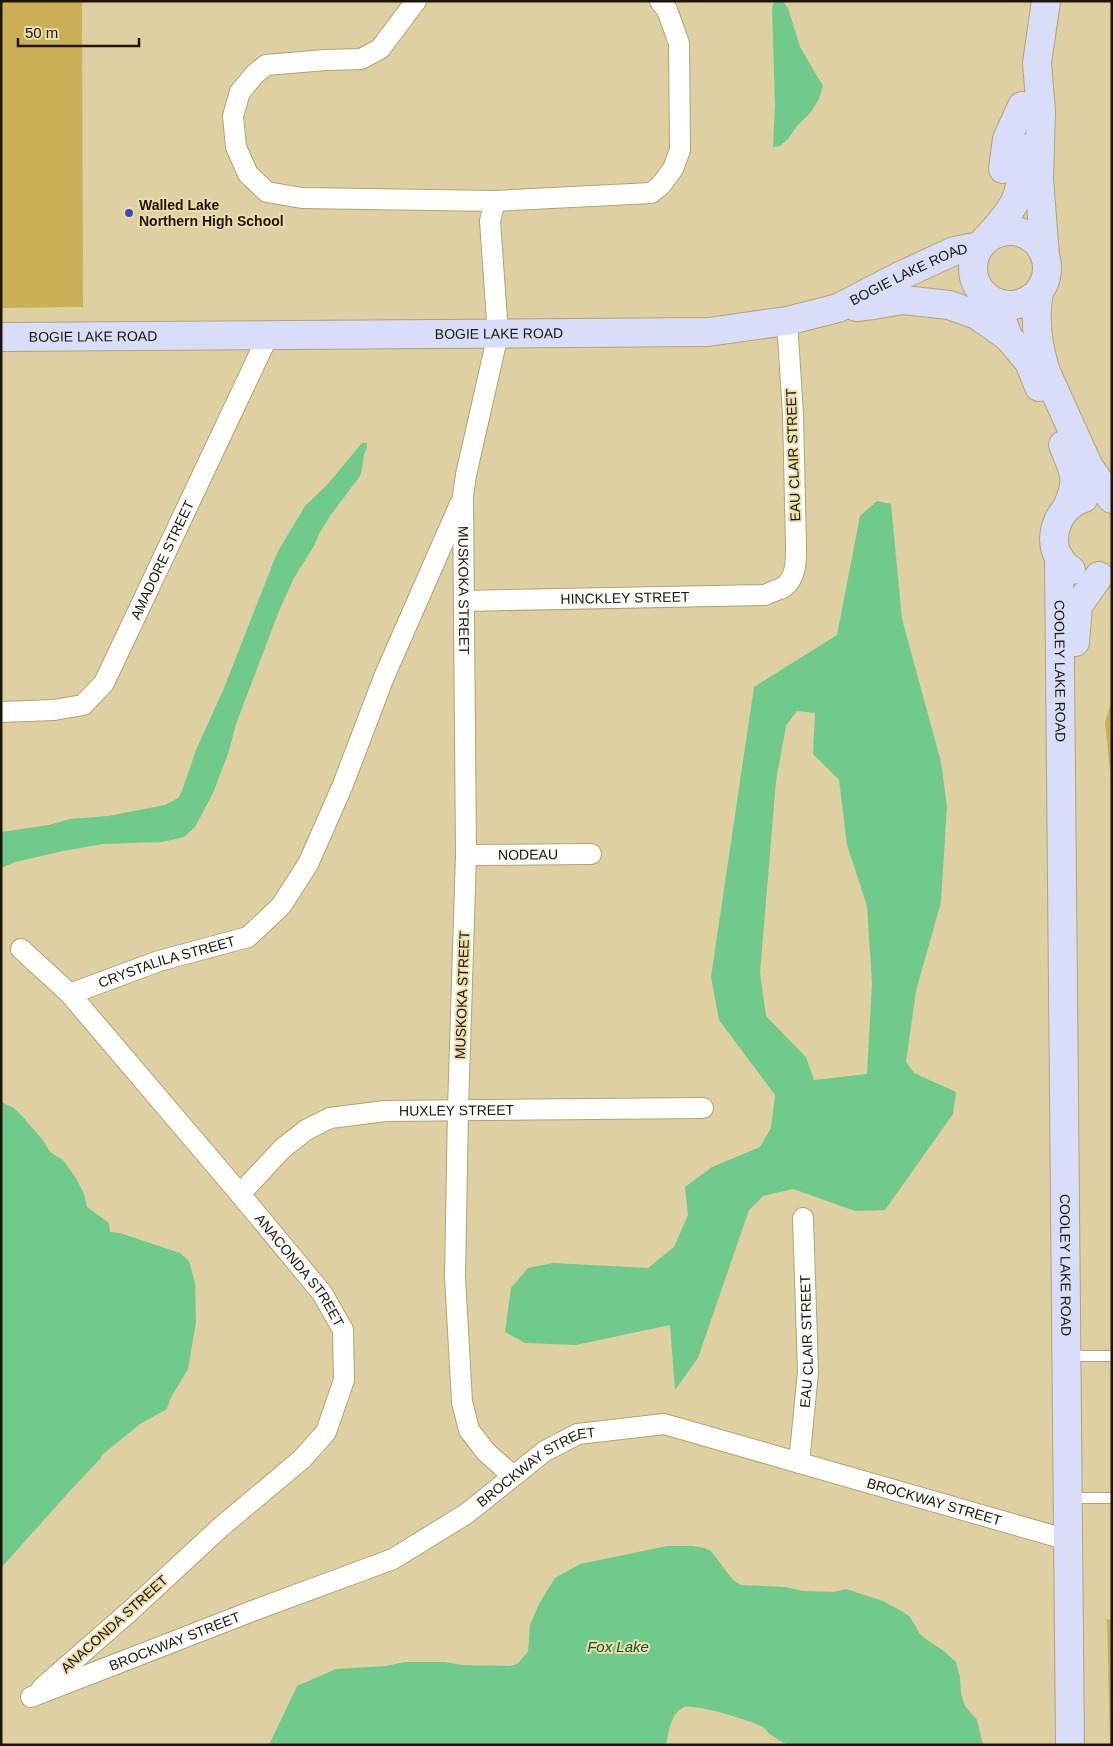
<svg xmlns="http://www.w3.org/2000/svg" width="1113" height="1746" font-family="Helvetica,sans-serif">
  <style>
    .green { fill: #cbb058 }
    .water { fill: #70ca8c; fill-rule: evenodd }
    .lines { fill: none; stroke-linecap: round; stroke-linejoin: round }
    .lane-casing { stroke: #b2a376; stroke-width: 12 }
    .street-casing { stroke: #b2a376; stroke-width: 22 }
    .secondary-casing { stroke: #b2a376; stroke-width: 30 }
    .lane { stroke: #fff; stroke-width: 10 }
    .street { stroke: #fff; stroke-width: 20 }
    .secondary { stroke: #d8defa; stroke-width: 28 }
    .poi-dot { fill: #3d4bbe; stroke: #ecddad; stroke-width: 2 }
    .labels { text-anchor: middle; stroke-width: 4; stroke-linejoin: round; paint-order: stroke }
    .poi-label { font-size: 14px; font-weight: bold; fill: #1b1605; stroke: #ecddad; text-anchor: start }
    .street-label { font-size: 14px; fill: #1b1605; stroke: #ecddad }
    .water-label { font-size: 15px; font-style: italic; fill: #12552d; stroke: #ecddad }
  </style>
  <rect width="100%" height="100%" fill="#dfd0a1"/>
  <g class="green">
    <polygon points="1,1 82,1 83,307 1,308"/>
    <polygon points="1112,700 1112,790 1105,722"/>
    <polygon points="1107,1619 1112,1620 1112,1745 1110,1745"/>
  </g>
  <g class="water">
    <polygon points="775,1 782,1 788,8 800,47 823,86 819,99 811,112 797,126 788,139 780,146 773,147 775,105 772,7"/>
    <path d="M 362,443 L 367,443 L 367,448 C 362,456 364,466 360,476 L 330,516 L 319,534 L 314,546 L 294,578 L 279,611 L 236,724 L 229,751 L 213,793 L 195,827 L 184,837 L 162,842 L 103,844 L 63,851 L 15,862 L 1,868 L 1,832 L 49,825 L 70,819 L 108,816 L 165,805 L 178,798 L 182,791 L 196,750 L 224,688 L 277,553 L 305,506 L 327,485 Z"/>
    <path d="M 877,501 L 891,504 L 902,619 L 941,762 L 947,806 L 941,902 L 916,991 L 906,1062 L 914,1073 L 956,1092 L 953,1114 L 885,1210 L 855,1211 L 793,1189 L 763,1196 L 749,1210 L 698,1358 L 675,1390 L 670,1325 L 576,1345 L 525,1343 L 505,1332 L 511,1288 L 528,1268 L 553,1263 L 648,1268 L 674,1247 L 688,1215 L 685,1187 L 712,1167 L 760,1147 L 771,1128 L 775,1095 L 719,1020 L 711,977 L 754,687 L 837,635 L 860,516 ZM 797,711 L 815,713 L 813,754 L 839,780 L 847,845 L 867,906 L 872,983 L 867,1074 L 814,1080 L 806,1057 L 766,1016 L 760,973 L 776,781 L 786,726 Z"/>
    <polygon points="1,1102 14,1108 21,1115 42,1139 50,1152 63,1160 76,1178 84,1194 87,1207 109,1223 110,1232 120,1233 180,1253 189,1261 195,1283 196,1322 188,1369 170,1399 167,1409 140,1424 102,1455 100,1459 68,1493 1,1568"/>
    <path d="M 667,1546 L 692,1546 L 705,1548 L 711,1551 L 733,1580 L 741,1585 L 786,1587 L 803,1591 L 834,1592 L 846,1589 L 883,1601 L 903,1612 L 910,1617 L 920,1634 L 927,1640 L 944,1651 L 956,1662 L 960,1677 L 961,1694 L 965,1706 L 977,1720 L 983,1745 L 788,1745 C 783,1742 777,1739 771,1735 C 768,1733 766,1729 763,1727 C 753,1721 694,1703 684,1707 C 670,1714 669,1732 666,1745 L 269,1745 L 297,1686 L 336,1669 L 385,1666 L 405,1662 L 445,1662 L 462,1665 L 510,1666 L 517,1664 L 528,1652 L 530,1625 L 539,1604 L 555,1578 L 580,1564 Z"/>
  </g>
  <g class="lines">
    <defs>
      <g id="lane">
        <polyline points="1067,1356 1112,1356"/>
        <polyline points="1068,1498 1112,1498"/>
      </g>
      <g id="street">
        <polyline points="416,1 380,49 361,59 326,60 266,65 255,74 240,92 233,116 236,147 248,174 267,192 302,198 495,201 651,193 661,185 673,169 680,150 679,43 667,10 660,1"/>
        <path id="s1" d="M 495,201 L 490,221 L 498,334 L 466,475 L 463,496 L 466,855 L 458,1109 L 455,1277 L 462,1402 L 469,1430 L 486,1452 L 513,1476"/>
        <path id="s2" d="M 464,601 L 765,595 C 771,592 778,590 784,587 C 797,577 796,559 796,545 L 793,415 L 787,321"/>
        <path id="s3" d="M 1,712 L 54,710 L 83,705 L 104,683 L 268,336"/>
        <path id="s4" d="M 466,855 L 591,854"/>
        <path id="s5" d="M 21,949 L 70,994 L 240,1194 L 322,1293 L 343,1330 L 344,1380 L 326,1432 L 302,1459 L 222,1526 L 129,1612 L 42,1688"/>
        <path id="s6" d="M 70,994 L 159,961 L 248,937 L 281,906 L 308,864 L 342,787 L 384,677 L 460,504"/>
        <path id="s7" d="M 240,1194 L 283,1148 L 306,1130 L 330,1118 L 385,1111 L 703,1108"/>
        <path id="s8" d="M 799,1463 L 808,1372 L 803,1218"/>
        <path id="s9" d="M 31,1697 L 255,1610 L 393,1559 L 466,1514 L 545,1451 L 578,1434 L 664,1424 L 1068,1540"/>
      </g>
      <g id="secondary">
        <polyline points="1003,169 1007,139 1022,106"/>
        <circle cx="1010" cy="268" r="37"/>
        <path d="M 985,240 C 996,228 1010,214 1016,199 C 1023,184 1021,164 1022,148"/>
        <polyline points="1045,256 1039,179 1041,112 1037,63 1046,1"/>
        <path d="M 1039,292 C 1034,318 1038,347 1046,372 L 1089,467 L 1112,499"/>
        <polyline points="996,303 1008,337 1029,362 1039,387"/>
        <polyline points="856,307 873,305 903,300 949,305 977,315 1008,337"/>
        <path id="s10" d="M 1,337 L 708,332 L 787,321 L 838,308 L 900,276 L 954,251 L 980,246"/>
        <path d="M 1063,445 C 1074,472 1080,479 1067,507"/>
        <path id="s11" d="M 1059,557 L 1070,1745"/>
        <path d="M 1071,570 C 1042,552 1053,507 1084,498"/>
        <polyline points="1075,642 1078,606 1099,576"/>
      </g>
    </defs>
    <use href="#lane" class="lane-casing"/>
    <use href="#street" class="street-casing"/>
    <use href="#secondary" class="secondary-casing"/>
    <use href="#lane" class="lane"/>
    <use href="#street" class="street"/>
    <use href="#secondary" class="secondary"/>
  </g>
  <circle class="poi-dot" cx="129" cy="213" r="5"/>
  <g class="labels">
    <g class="poi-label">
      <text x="139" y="210">Walled Lake<tspan x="139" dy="16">Northern High School</tspan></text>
    </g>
    <g class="street-label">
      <text dy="5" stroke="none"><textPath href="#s10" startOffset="918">BOGIE LAKE ROAD</textPath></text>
      <text dy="5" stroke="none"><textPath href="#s10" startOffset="498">BOGIE LAKE ROAD</textPath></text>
      <text dy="5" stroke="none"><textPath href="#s10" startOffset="92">BOGIE LAKE ROAD</textPath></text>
      <text transform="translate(793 455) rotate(-92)" y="5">EAU CLAIR STREET</text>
      <text dy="5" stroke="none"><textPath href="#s3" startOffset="249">AMADORE STREET</textPath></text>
      <text dy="5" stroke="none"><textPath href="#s1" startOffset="394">MUSKOKA STREET</textPath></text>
      <text dy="5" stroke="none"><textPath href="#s2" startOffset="161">HINCKLEY STREET</textPath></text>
      <text dy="5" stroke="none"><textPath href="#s11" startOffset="114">COOLEY LAKE ROAD</textPath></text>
      <text dy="5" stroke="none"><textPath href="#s4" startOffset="62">NODEAU</textPath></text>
      <text dy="5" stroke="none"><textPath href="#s6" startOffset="102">CRYSTALILA STREET</textPath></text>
      <text transform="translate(462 995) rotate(-88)" y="5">MUSKOKA STREET</text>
      <text dy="5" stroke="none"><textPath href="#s7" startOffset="246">HUXLEY STREET</textPath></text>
      <text dy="5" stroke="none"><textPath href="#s11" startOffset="708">COOLEY LAKE ROAD</textPath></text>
      <text dy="5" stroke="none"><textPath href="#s5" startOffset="426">ANACONDA STREET</textPath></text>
      <text dy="5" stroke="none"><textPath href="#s8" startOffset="122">EAU CLAIR STREET</textPath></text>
      <text dy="5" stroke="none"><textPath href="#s9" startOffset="559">BROCKWAY STREET</textPath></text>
      <text dy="5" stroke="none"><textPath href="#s9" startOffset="979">BROCKWAY STREET</textPath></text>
      <text transform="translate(114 1624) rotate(-42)" y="5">ANACONDA STREET</text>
      <text dy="5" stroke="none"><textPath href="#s9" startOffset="154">BROCKWAY STREET</textPath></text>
    </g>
    <g class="water-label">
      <text x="618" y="1652">Fox Lake</text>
    </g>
  </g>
  <rect width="1113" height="1746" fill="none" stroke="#1b1605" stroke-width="5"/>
  <path d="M18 38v8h121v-8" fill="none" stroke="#1b1605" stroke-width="2.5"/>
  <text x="25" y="38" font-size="15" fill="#1b1605" stroke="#ecddad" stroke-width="4" paint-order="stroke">50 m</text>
</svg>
